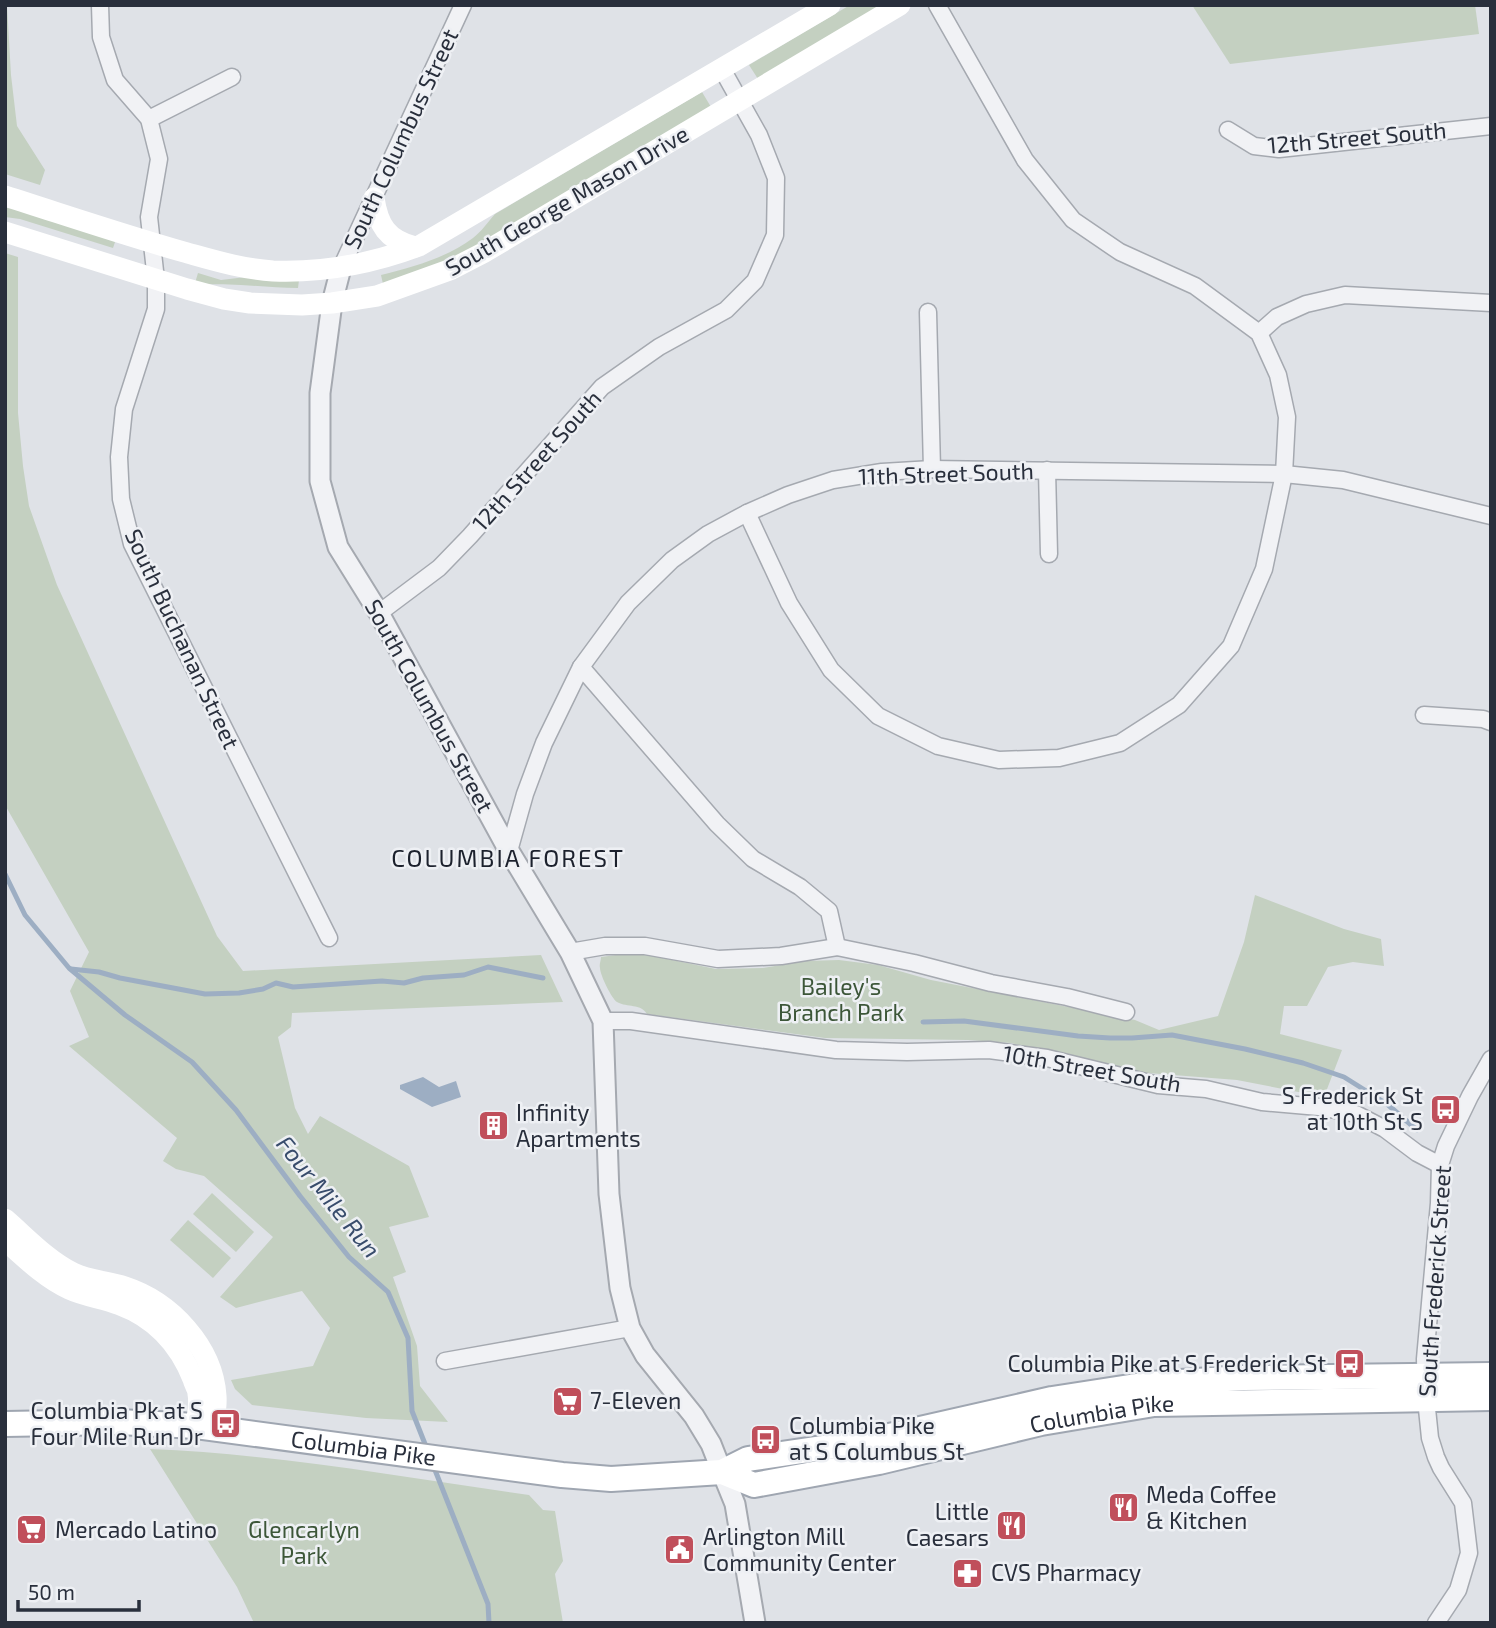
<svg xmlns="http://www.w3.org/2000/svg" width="1496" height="1628" font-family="'Exo 2',sans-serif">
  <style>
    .green { fill: #c4d0c1 }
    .water { fill: #9daec3 }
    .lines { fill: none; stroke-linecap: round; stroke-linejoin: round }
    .stream { stroke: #9daec3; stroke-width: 5 }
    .minor-casing { stroke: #a5a9b0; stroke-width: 19 }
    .tertiary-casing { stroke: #a5a9b0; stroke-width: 23 }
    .primary-casing { stroke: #9fa6b1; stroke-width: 28 }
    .minor { stroke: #f1f2f5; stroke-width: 16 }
    .tertiary { stroke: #f1f2f5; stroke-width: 19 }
    .secondary { stroke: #fff; stroke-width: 21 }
    .primary { stroke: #fff; stroke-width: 24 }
    .labels { text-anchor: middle; stroke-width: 5; stroke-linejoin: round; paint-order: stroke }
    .street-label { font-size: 23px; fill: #292f3c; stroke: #eef0f4 }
    .park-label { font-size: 23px; fill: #3c5638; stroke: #eef0f4 }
    .poi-label { font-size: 23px; fill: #292f3c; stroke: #eef0f4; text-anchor: start }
    .neighbourhood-label { font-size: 24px; letter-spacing: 2px; fill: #1c212d; stroke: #eef0f4 }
    .water-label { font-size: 24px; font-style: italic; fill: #384c6c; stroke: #eef0f4 }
  </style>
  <rect width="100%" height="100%" fill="#dfe2e7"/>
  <g class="green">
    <polygon points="5,5 7,5 11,75 17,126 45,170 40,185 5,174"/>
    <polygon points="850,5 882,5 758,79 749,65"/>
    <polygon points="1192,5 1475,5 1479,34 1230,64"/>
    <path d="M 702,92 L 711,107 L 469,251 L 426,271 L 383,284 L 381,275 C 413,267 446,258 473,238 C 481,232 488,222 495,214 Z"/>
    <polygon points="5,204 116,239 113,248 20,219 5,217"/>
    <polygon points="5,253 18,257 18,413 23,466 29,506 57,585 174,842 217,936 243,971 541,955 563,1002 292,1013 291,1027 278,1037 295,1108 308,1134 320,1116 409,1166 429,1217 389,1227 406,1272 393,1277 417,1346 420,1386 448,1422 366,1418 252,1405 235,1389 231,1380 313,1366 330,1328 302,1291 236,1308 220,1297 273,1237 204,1176 176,1169 163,1161 177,1138 69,1046 89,1037 70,991 89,952 5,805"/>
    <path d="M 198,273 L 221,280 L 246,277 L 299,280 L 298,288 C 279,288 260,286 241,285 C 225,284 210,285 195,283 Z"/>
    <path d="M 1255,895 L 1344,929 L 1381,939 L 1384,966 L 1353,962 L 1328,967 L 1307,1006 L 1284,1006 L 1280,1034 L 1342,1050 L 1324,1097 L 1237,1080 L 1135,1072 L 1011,1043 L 968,1040 L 825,1038 L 647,1014 C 640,1003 628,1008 617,1002 C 612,999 600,975 600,968 C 599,964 601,961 601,957 L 623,954 L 648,955 L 716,969 L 763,968 L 805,961 L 839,960 L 878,965 L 931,980 L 1135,1020 L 1159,1030 L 1218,1016 L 1244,942 Z"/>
    <polygon points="212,1193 254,1232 236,1252 193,1214"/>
    <polygon points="188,1220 231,1258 213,1278 170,1240"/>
    <path d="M 150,1449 C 277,1454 403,1477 529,1495 L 543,1510 L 555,1511 L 563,1561 L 555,1574 L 563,1623 L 254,1623 L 237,1587 Z"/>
  </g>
  <polygon class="water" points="423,1077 439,1087 456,1081 461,1097 432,1107 400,1089 400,1085"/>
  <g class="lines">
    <g class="stream">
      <polyline points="5,874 25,915 69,968 125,1015 192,1062 236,1110 300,1196 349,1257 388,1292 408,1338 412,1411 427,1449"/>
      <polyline points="71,969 99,972 120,978 205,994 239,993 263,989 276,983 293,987 382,981 404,983 423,978 464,975 488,967 543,978"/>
      <polyline points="923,1022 964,1021 1078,1036 1110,1038 1132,1038 1172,1035 1245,1049 1303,1063 1344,1077 1387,1104 1417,1130"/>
      <polyline points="433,1465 488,1604 489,1623"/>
    </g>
    <defs>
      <g id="minor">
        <polyline points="100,5 101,37 115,80 149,119 159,159 149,217 156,280 156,309 124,409 119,457 121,499 132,544 329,938"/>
        <polyline points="149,119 232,77"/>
        <polyline points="1228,130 1254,146 1279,149 1491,126"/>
        <polyline points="341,268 463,5"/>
        <polyline points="928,312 932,469"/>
        <polyline points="1259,333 1277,317 1306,304 1345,295 1491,303"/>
        <polyline points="1047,470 1049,554"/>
        <polyline points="747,513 789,603 831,670 878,716 938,746 999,760 1059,758 1120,743 1179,705 1231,646 1264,569 1284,474 1287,417 1278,375 1259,333 1195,286 1120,252 1073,220 1025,160 937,5"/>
        <polyline points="379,613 439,568 470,536 602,387 659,347 726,310 755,281 775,235 776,178 759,135 722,69"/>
        <polyline points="581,667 717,824 753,859 800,887 829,911 837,947"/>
        <polyline points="1424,715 1483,719 1491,722"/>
        <polyline points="509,851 525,794 544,743 581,667 628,603 672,560 708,534 747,513 788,495 833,480 882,472 932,469 1284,474 1343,480 1491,516"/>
        <polyline points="570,952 605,946 645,946 718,959 781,956 837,947 914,963 991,983 1067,997 1126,1012"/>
        <polyline points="603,1021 631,1021 836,1050 907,1052 989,1050 1047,1058 1158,1085 1206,1089 1262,1102 1319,1107 1356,1114 1385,1129 1417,1153 1440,1165"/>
        <polyline points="445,1361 630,1328"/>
        <polyline points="1436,1623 1458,1590 1469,1553 1463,1503 1441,1468 1436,1457 1430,1438 1426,1399 1425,1359 1439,1203 1440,1165 1446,1146 1470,1096 1491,1059"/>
      </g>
      <polyline id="tertiary" points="341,268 332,303 320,393 320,481 338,547 379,613 509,851 570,952 603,1021 609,1194 620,1288 630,1328 645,1355 694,1416 711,1444 722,1472 735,1504 755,1623"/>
      <g id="primary">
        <path id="s1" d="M 5,1424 L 119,1422 L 196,1426 L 562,1475 L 611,1479 L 722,1472 L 748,1459 L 863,1442 L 1052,1399 L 1149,1384 L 1243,1378 L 1491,1375"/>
        <path id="s2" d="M 722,1472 L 754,1485 L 879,1462 L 1041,1423 L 1154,1404 L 1491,1398"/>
      </g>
    </defs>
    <use href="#minor" class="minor-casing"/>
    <use href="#tertiary" class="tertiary-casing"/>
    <use href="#primary" class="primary-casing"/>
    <use href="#minor" class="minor"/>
    <use href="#tertiary" class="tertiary"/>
    <g class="secondary">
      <path d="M 5,196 C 65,215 124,235 184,252 C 213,260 242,269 273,271 C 324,273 371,264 419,246 L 830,5"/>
      <path d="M 374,198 C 378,225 387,240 415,247"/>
      <polyline points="5,232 187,289 224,299 250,303 302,305 332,303 377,296 452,269 483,253 900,5"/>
      <path d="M 5,1219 C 27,1238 47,1260 73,1273 C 89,1281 107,1281 125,1287 C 171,1302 213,1347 216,1396 C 217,1407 214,1418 213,1428"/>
      <path d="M 5,1240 C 25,1258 45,1278 69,1289 C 86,1297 104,1298 120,1305 C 155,1318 179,1344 193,1379 C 194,1384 198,1389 198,1394 C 200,1404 197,1416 196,1426"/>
    </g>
    <use href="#primary" class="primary"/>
  </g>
  <defs>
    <symbol id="bus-square" viewBox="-11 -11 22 22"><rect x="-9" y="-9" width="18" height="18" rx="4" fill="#c04f5b" stroke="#eef0f4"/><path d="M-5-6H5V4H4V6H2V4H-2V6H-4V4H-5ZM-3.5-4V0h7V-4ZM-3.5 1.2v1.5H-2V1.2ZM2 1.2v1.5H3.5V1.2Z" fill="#fff"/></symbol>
    <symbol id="building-square" viewBox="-11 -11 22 22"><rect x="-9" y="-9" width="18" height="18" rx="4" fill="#c04f5b" stroke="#eef0f4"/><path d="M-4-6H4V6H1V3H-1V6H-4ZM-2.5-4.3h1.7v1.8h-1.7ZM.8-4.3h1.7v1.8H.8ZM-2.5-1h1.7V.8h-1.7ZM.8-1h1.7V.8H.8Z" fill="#fff"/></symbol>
    <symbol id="supermarket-square" viewBox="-11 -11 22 22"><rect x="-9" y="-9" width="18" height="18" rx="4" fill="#c04f5b" stroke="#eef0f4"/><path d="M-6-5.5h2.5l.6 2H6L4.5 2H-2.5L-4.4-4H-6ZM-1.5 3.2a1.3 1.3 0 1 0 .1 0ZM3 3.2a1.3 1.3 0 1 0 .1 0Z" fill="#fff"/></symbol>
    <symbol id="restaurant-square" viewBox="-11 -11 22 22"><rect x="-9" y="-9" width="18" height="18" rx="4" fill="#c04f5b" stroke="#eef0f4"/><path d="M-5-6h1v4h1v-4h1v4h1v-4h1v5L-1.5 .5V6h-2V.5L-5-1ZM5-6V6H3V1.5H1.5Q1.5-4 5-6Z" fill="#fff"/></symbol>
    <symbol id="civic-square" viewBox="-11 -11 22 22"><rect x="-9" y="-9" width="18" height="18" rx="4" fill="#c04f5b" stroke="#eef0f4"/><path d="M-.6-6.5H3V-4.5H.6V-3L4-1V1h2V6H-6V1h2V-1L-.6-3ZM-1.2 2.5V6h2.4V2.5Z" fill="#fff"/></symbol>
    <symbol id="pharmacy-square" viewBox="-11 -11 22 22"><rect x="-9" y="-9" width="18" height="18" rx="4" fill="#c04f5b" stroke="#eef0f4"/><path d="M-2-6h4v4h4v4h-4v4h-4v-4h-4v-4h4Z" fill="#fff"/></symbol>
  </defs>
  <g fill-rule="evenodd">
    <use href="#bus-square" x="1428" y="1092" width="35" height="35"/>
    <use href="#building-square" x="476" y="1108" width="35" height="35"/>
    <use href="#bus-square" x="1332" y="1346" width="35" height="35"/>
    <use href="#supermarket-square" x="550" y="1384" width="35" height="35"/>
    <use href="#bus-square" x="208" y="1406" width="35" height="35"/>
    <use href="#bus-square" x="748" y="1422" width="35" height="35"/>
    <use href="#restaurant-square" x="1106" y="1490" width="35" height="35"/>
    <use href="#restaurant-square" x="994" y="1508" width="35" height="35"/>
    <use href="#supermarket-square" x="14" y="1512" width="35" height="35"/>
    <use href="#civic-square" x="662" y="1532" width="35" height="35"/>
    <use href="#pharmacy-square" x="950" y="1556" width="35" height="35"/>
  </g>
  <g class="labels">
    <g class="street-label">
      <text transform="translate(1357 138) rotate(-5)" y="8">12th Street South</text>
      <text transform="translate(401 139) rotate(-65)" y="8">South Columbus Street</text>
      <text transform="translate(567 201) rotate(-30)" y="8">South George Mason Drive</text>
      <text transform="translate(537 461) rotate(-48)" y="8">12th Street South</text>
      <text transform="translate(946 474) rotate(-2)" y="8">11th Street South</text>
      <text transform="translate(182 639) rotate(65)" y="8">South Buchanan Street</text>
      <text transform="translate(429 706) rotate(61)" y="8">South Columbus Street</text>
      <text transform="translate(1092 1069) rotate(10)" y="8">10th Street South</text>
      <text transform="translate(1435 1281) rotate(-86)" y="8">South Frederick Street</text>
      <text dy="8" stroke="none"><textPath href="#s2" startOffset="390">Columbia Pike</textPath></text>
      <text dy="8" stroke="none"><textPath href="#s1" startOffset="360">Columbia Pike</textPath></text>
    </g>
    <g class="park-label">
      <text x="841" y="995">Bailey's<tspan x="841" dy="26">Branch Park</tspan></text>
      <text x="304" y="1538">Glencarlyn<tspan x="304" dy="26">Park</tspan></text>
    </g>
    <g class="poi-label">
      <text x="1423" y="1104" text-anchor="end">S Frederick St<tspan x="1423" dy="26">at 10th St S</tspan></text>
      <text x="516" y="1121">Infinity<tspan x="516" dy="26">Apartments</tspan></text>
      <text x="1326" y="1372" text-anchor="end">Columbia Pike at S Frederick St</text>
      <text x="590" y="1409">7-Eleven</text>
      <text x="203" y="1419" text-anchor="end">Columbia Pk at S<tspan x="203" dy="26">Four Mile Run Dr</tspan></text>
      <text x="789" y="1434">Columbia Pike<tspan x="789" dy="26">at S Columbus St</tspan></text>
      <text x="1146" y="1503">Meda Coffee<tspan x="1146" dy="26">&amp; Kitchen</tspan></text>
      <text x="989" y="1520" text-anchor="end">Little<tspan x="989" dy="26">Caesars</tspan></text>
      <text x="55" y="1538">Mercado Latino</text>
      <text x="703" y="1545">Arlington Mill<tspan x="703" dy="26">Community Center</tspan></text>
      <text x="991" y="1581">CVS Pharmacy</text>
    </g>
    <g class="neighbourhood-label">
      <text x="508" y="867">COLUMBIA FOREST</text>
    </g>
    <g class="water-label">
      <text transform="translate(328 1197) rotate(51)" y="8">Four Mile Run</text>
    </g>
  </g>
  <rect width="1496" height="1628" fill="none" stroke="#292f3c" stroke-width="14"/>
  <path d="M18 1600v10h121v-10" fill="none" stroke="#292f3c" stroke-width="3.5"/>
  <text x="28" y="1600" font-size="21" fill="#292f3c" stroke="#eef0f4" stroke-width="5" paint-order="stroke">50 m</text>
</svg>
